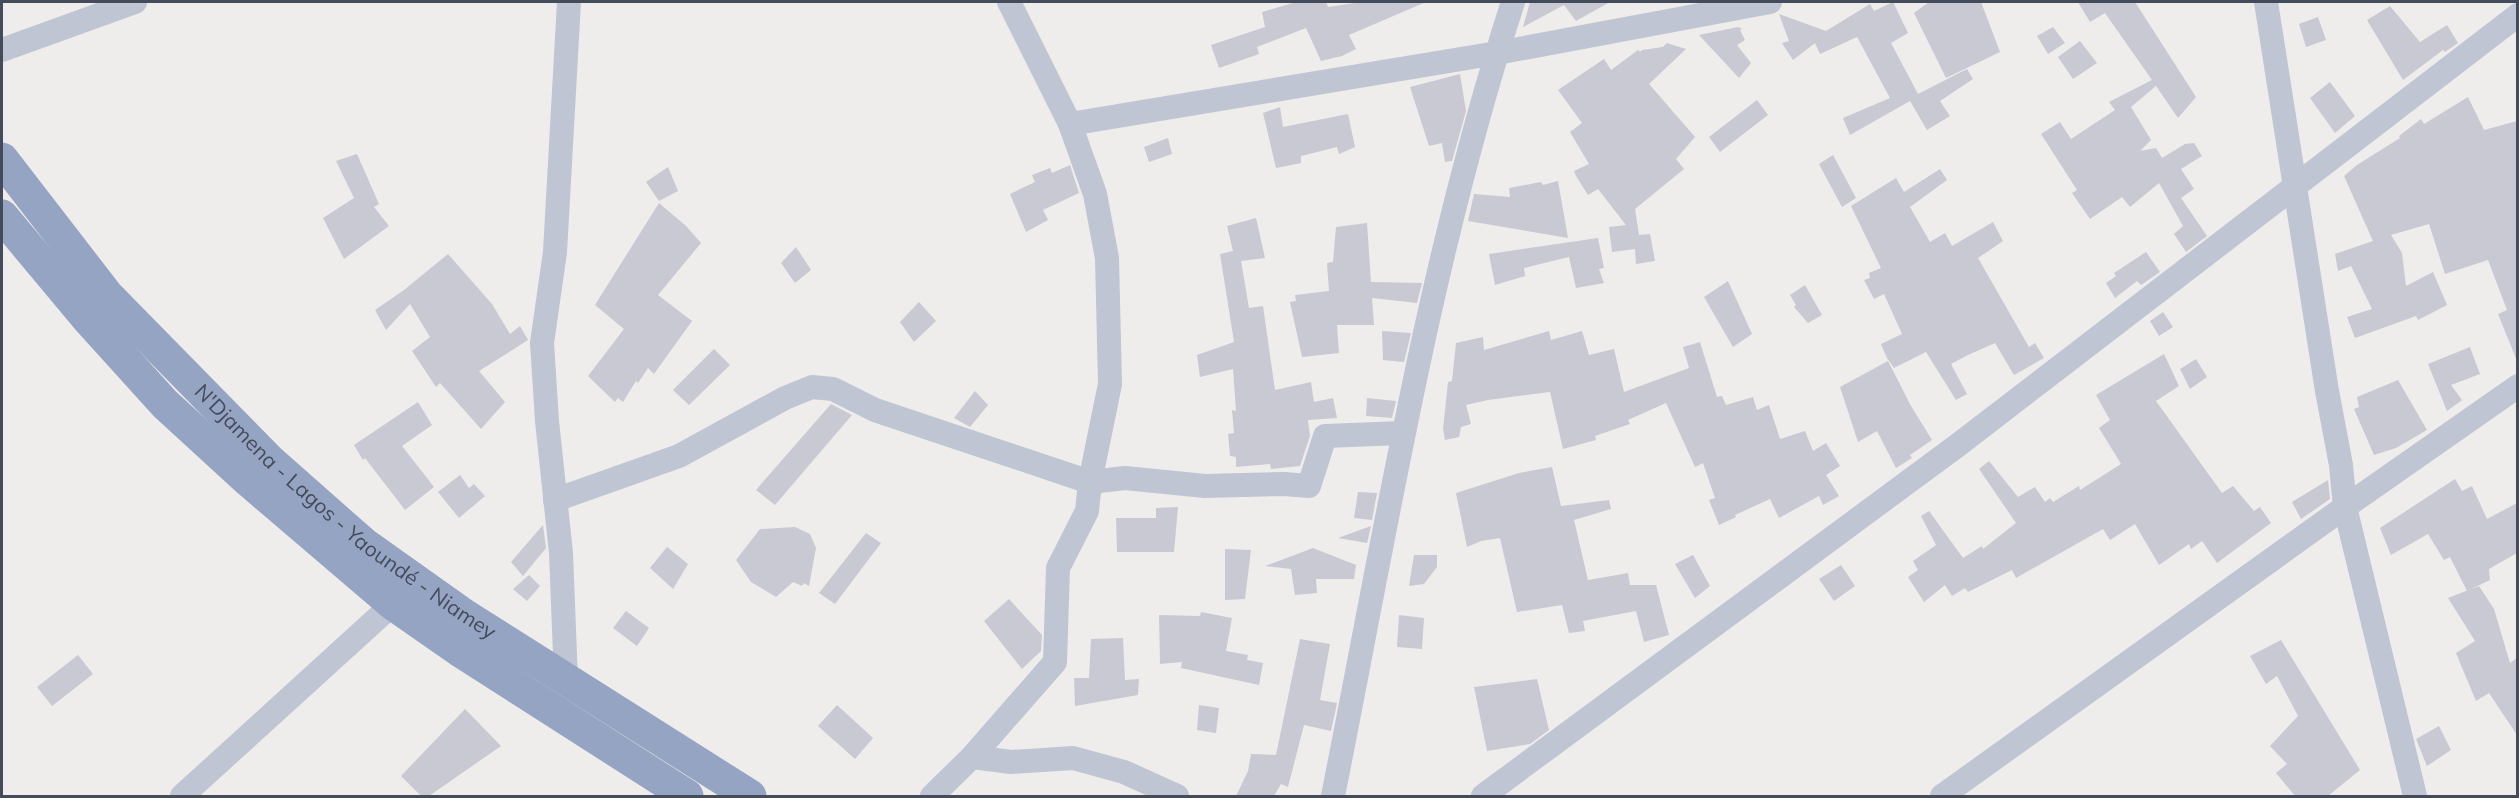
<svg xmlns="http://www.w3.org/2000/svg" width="2519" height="798" font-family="Mulish,sans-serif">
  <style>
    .building { fill: #c8c9d2 }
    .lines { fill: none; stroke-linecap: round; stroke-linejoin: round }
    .minor { stroke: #bfc5d2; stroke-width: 24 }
    .trunk { stroke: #96a4c4; stroke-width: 33 }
    .labels { text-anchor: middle; stroke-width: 4.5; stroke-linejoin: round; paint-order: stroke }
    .street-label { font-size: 21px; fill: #444b5a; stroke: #fff }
  </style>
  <rect width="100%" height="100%" fill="#efecec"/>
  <g class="building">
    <polygon points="1296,2 1326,2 1328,7 1361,2 1426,2 1349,35 1356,49 1342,56 1321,61 1306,28 1257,47 1259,54 1219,68 1211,45 1265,27 1262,12"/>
    <polygon points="1530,2 1610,2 1576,21 1564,5 1523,27"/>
    <polygon points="1893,2 1908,33 1891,43 1918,94 1967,69 1973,79 1940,101 1950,116 1927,130 1910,101 1850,135 1843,118 1890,98 1857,37 1820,54 1815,43 1793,60 1782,43 1789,41 1779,14 1826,31 1870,4 1874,11"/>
    <polygon points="1929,2 1981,2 2000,52 1946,78 1914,13"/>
    <polygon points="2078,2 2135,2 2196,97 2178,118 2156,86 2131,107 2151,140 2140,151 2156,148 2162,158 2185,144 2194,143 2202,156 2181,169 2194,189 2181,198 2207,236 2186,252 2174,234 2183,226 2159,183 2130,207 2122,197 2090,219 2072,193 2077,190 2041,134 2060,122 2071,139 2115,110 2109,102 2152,80 2105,13 2090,22"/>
    <polygon points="2390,6 2420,42 2447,25 2458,43 2445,52 2443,50 2403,80 2367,20"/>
    <polygon points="2318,17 2326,40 2306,47 2299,24"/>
    <polygon points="1738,27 1742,29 1740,30 1745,40 1737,45 1751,63 1739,78 1699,35"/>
    <polygon points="2053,27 2065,43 2048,54 2037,36"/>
    <polygon points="2080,41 2097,63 2073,79 2058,57"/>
    <polygon points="1667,43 1686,49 1649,84 1695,137 1676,159 1684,169 1635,209 1639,235 1650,234 1655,261 1636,264 1635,249 1612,252 1609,227 1626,225 1598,189 1588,195 1576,176 1574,171 1589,164 1570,132 1582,123 1558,90 1604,59 1611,70 1638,50 1640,52 1642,50 1663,47"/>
    <polygon points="1460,74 1466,111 1452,161 1445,162 1442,143 1429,146 1410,87"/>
    <polygon points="2330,82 2355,116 2335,133 2310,98"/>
    <polygon points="2468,97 2484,130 2517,121 2517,361 2498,314 2507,310 2488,260 2445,274 2429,224 2391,235 2402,253 2406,286 2433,272 2447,305 2418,320 2416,316 2355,338 2347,317 2372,309 2351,266 2338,271 2335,254 2373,241 2344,176 2357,165 2400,138 2399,136 2421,119 2424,124"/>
    <polygon points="1757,100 1768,115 1720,152 1709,137"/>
    <polygon points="1280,107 1283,127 1348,114 1355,147 1339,154 1337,147 1301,156 1301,163 1276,168 1263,113"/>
    <polygon points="1168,138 1172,154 1149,162 1144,147"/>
    <polygon points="357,154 379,204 374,207 389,226 344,259 323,218 354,198 336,161"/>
    <polygon points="1833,155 1856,198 1842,207 1819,164"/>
    <polygon points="1070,165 1079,193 1043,210 1048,220 1026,232 1010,194 1035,182 1032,175 1050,168 1052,173"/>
    <polygon points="668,167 678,191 659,201 646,182"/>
    <polygon points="1940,169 1947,180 1910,207 1930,242 1945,233 1952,246 1993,222 2003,241 1978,258 2029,347 2035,343 2044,358 2014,375 1995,343 1968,355 1951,364 1967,394 1956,400 1926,352 1894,368 1887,358 1881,344 1902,334 1884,294 1874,299 1864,280 1870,278 1869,273 1881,268 1851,206 1896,178 1904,192"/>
    <polygon points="1558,181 1568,238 1468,221 1474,194 1510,197 1509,188 1541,182 1543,185"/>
    <polygon points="659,203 686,226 701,243 658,295 692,321 654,374 648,368 638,383 636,381 623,402 618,398 615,402 588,376 624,329 595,305"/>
    <polygon points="1256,218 1265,258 1241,261 1249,308 1263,306 1275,390 1311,382 1314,402 1333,398 1337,418 1308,420 1310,436 1300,466 1271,469 1270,464 1236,467 1236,457 1230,456 1228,434 1234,433 1232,410 1236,411 1233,369 1200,377 1197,355 1234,342 1220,254 1233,251 1227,226"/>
    <polygon points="1367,223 1371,282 1422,283 1417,303 1372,298 1374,325 1337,325 1339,353 1302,357 1290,302 1296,301 1295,295 1329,291 1327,263 1333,262 1336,227"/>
    <polygon points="1598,238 1604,268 1599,269 1604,283 1576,288 1569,257 1524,268 1525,276 1495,285 1489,254"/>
    <polygon points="796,247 811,270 795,283 781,263"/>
    <polygon points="2146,252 2160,272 2141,285 2137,281 2115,298 2106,283 2116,276 2114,273"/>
    <polygon points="448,254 492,304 510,334 520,326 528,340 479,371 505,402 481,429 440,383 436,387 412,351 430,337 410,304 386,330 375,310 404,290"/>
    <polygon points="1728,281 1752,334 1733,347 1704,297"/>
    <polygon points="1805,285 1822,315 1808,323 1794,307 1796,305 1790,295"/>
    <polygon points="919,302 936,321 914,342 900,322"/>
    <polygon points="2163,312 2173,327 2159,336 2150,321"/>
    <polygon points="1382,331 1411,333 1404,362 1383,360"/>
    <polygon points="1549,331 1551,340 1582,331 1589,355 1614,349 1624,392 1689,368 1683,347 1700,342 1717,397 1722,396 1726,405 1753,397 1757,410 1769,405 1780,439 1805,431 1813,451 1826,443 1840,466 1826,475 1839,496 1823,505 1819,496 1779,518 1770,499 1735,515 1736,517 1719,525 1709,500 1715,498 1703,463 1695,467 1666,403 1628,420 1630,424 1595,436 1596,440 1563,449 1550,392 1488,400 1466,405 1471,424 1461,427 1459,437 1445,440 1443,429 1448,382 1452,381 1456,343 1483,337 1484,350"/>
    <polygon points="2470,347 2480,374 2451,385 2462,400 2447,411 2428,364"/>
    <polygon points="714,349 730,365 689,405 673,390"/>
    <polygon points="2164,354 2179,386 2156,401 2222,493 2233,486 2254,511 2260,507 2271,523 2217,563 2202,541 2191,549 2189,544 2159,565 2135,524 2110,540 2103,529 2016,578 2012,570 1968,592 1965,588 1952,596 1945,585 1924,602 1908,577 1918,570 1913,561 1936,545 1921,516 1929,511 1963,558 1982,546 1983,549 2016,523 1979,469 1989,461 2018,497 2035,487 2045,502 2050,498 2053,502 2079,486 2080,490 2121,464 2099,428 2110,420 2096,395"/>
    <polygon points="2196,359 2207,377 2190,389 2180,369"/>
    <polygon points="1888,361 1911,406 1932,440 1910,455 1912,458 1896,468 1877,431 1858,442 1840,387"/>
    <polygon points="2398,380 2427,430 2396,448 2374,455 2354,409 2359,407 2357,397"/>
    <polygon points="975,391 988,405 970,427 954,418"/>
    <polygon points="1367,398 1396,401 1392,418 1366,416"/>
    <polygon points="418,402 432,425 402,446 434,487 405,510 365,458 363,460 354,445"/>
    <polygon points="831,404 852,415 775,505 756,490"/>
    <polygon points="1552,467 1561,506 1609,500 1611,509 1574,520 1588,580 1628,573 1630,585 1656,585 1669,635 1644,642 1636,611 1583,621 1585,631 1569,633 1562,605 1517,612 1500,538 1481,541 1467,547 1456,493 1519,473"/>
    <polygon points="460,475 469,488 474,484 485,496 459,518 438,492"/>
    <polygon points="2455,479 2462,491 2472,486 2487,519 2517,503 2517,553 2489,569 2490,580 2467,591 2450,557 2444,560 2428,534 2391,555 2380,528"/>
    <polygon points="2328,480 2330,499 2301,519 2292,502"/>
    <polygon points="1358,492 1377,493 1372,520 1354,518"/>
    <polygon points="1178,507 1174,552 1117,552 1116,518 1156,518 1156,508"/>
    <polygon points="543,525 546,548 523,576 511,562"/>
    <polygon points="1371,526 1367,543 1338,538"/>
    <polygon points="795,527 810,534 816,548 809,586 804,583 802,586 793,582 776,597 751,582 736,560 760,529"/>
    <polygon points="866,533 881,543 835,604 819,593"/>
    <polygon points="667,547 688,564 673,589 650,568"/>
    <polygon points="1313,548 1356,565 1354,579 1316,579 1317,593 1295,595 1291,569 1265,566"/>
    <polygon points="1225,549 1251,550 1245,599 1225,600"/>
    <polygon points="1414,555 1437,555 1437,567 1424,584 1409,586"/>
    <polygon points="1693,555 1710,586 1695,598 1675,564"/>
    <polygon points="1841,565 1855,586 1834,601 1819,579"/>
    <polygon points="529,575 540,586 527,601 513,589"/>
    <polygon points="2479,586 2494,609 2510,663 2517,658 2517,735 2489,693 2476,701 2456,653 2475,641 2448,598"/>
    <polygon points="1009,599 1042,635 1041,651 1022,669 984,621"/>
    <polygon points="626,611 649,628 637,646 613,628"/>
    <polygon points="1201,612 1232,618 1226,651 1248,655 1247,660 1263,663 1259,685 1181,668 1182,662 1160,664 1159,615 1200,616"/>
    <polygon points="1399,615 1424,618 1422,649 1397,647"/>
    <polygon points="1123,638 1125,680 1139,679 1138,695 1075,706 1074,678 1089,678 1091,639"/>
    <polygon points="1300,639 1330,644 1320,700 1337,703 1331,731 1304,725 1288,787 1281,784 1274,796 1236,796 1248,771 1251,754 1276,755"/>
    <polygon points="2281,640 2360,770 2328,796 2295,796 2276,773 2287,764 2270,746 2298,716 2277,676 2266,684 2250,656"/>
    <polygon points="78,655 93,674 52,706 37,687"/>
    <polygon points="1537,679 1549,730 1530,744 1487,751 1474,687"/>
    <polygon points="837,705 873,738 855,759 818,726"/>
    <polygon points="1199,705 1219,708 1216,733 1197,730"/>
    <polygon points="465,709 501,746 429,796 421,796 401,776"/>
    <polygon points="2439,726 2451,750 2427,766 2416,739"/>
  </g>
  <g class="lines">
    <g class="minor">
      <polyline points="2266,2 2327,391 2341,465 2345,507 2415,796"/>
      <polyline points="2,50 135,2"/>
      <polyline points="1070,124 1497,53 1770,2"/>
      <polyline points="555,500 679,456 785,398 812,387 833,389 875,410 1090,482 1125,478 1205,486 1284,484 1309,486 1325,436 1402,433"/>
      <polyline points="566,680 561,553 547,421 542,343 555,252 569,2"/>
      <polyline points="972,757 1011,762 1073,758 1124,772 1177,796"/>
      <polyline points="182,796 393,604"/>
      <polyline points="932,796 972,757 1055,662 1058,568 1087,511 1090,482 1110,384 1107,258 1095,194 1070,124 1009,2"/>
      <path d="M 1333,796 C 1386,530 1429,261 1513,2"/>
      <polyline points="1483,796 1958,445 2518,15"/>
      <polyline points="1942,796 2345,507 2518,386"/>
    </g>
    <g class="trunk">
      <path id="s1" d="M 2,159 L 107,295 L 271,462 L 364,544 L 464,615 L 750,796"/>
      <polyline points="2,216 88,319 165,404 249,481 393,604 459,650 687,796"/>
    </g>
  </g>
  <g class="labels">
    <g class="street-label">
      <text dy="7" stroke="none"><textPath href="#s1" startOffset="495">N'Djamena - Lagos - Yaoundé - Niamey</textPath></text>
    </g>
  </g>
  <rect width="2519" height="798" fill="none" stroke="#444b5a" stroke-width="6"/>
</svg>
